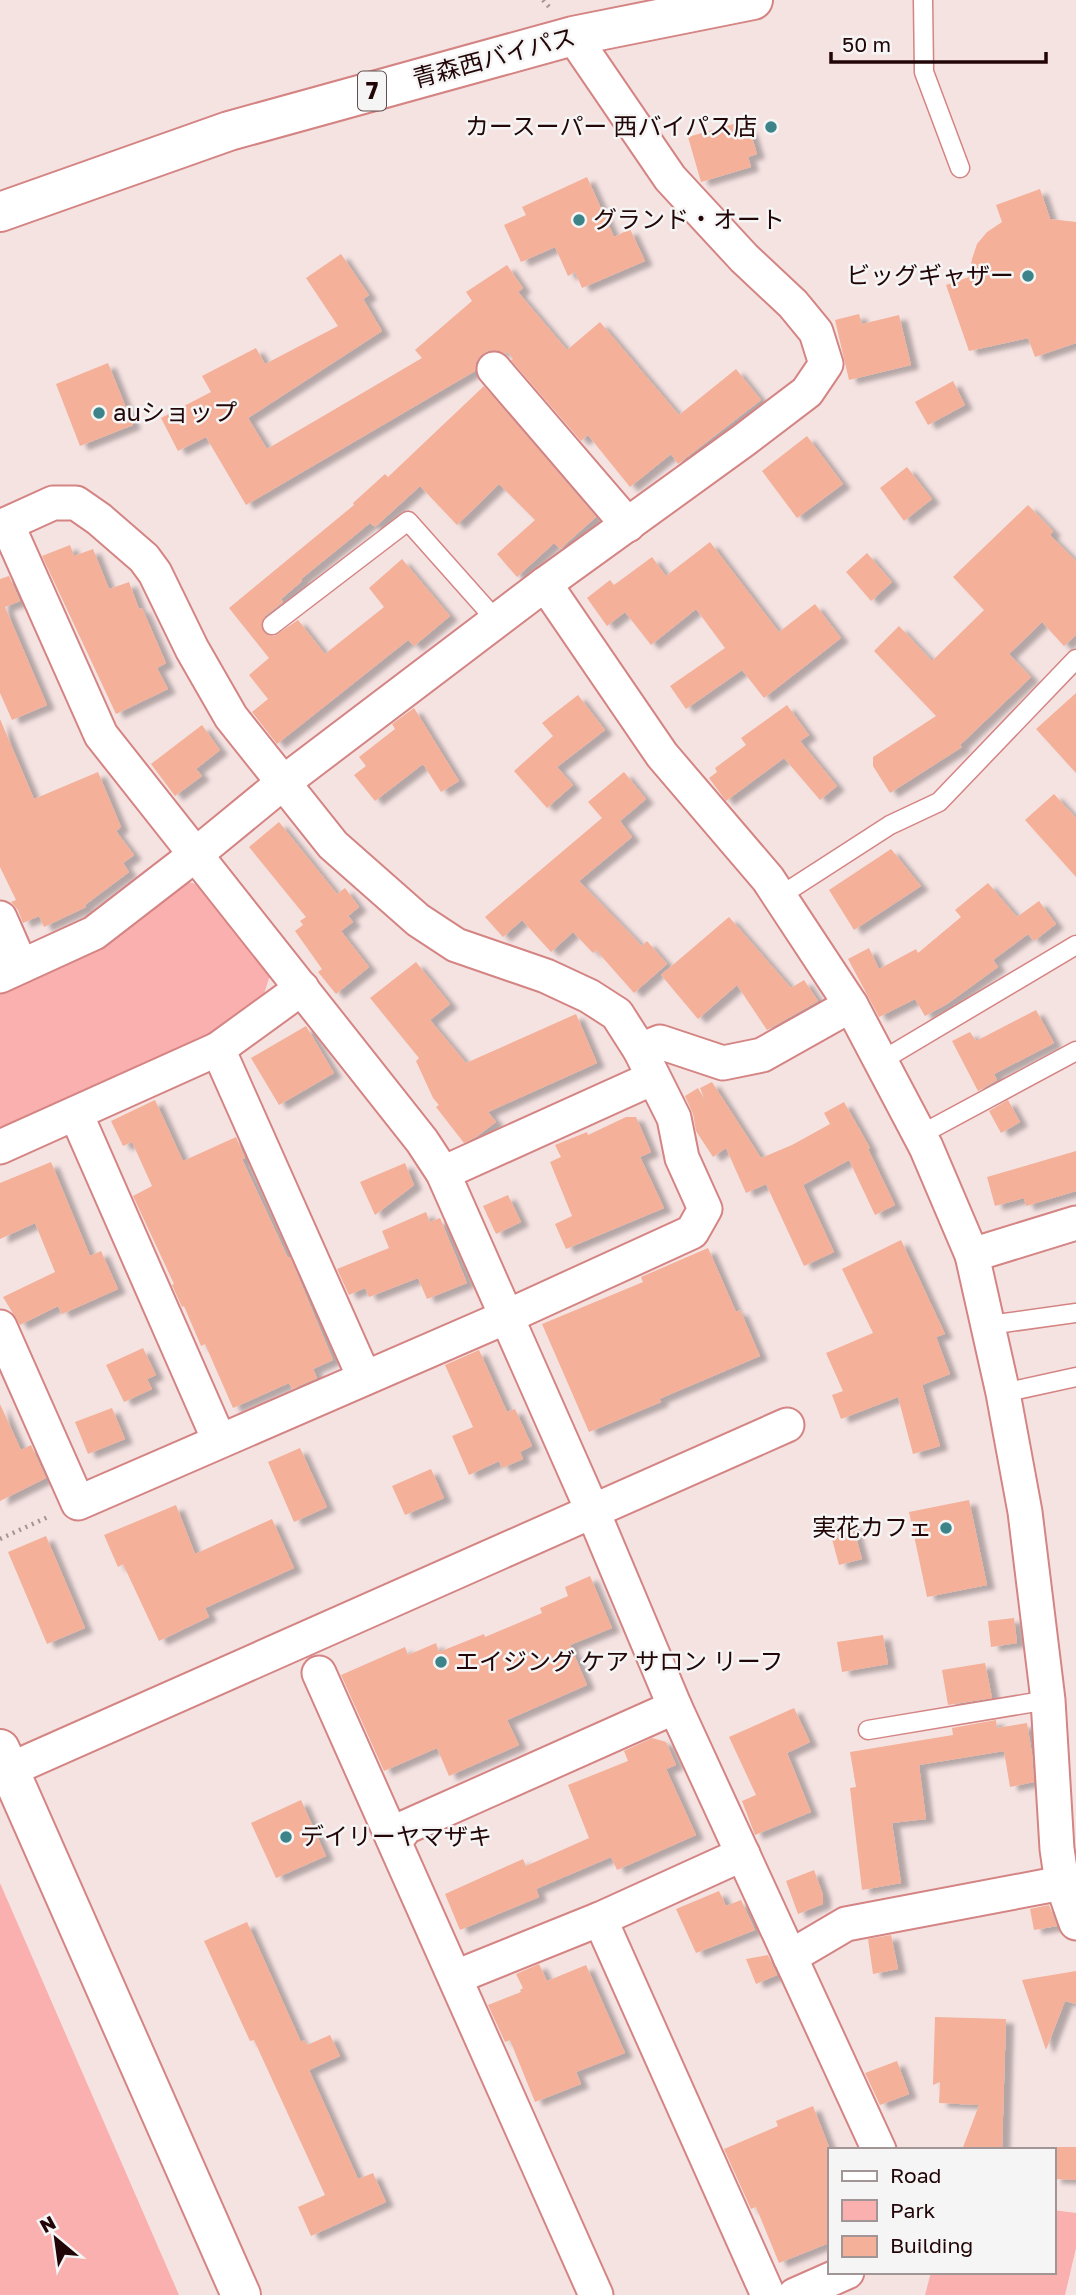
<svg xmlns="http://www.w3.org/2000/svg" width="1076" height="2295" font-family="'Golos Text','Noto Sans JP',sans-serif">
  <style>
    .green { fill: #f9b0af }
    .building { fill: #f4b098; filter: url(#shadow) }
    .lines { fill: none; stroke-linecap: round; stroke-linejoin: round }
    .service-casing { stroke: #d48483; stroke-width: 21 }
    .minor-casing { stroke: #d48483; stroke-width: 37 }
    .tertiary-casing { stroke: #d48483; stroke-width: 42 }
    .trunk-casing { stroke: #d48483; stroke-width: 42 }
    .path { stroke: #a89292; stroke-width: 4.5; stroke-dasharray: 2 5; stroke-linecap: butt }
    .service { stroke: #fff; stroke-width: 18 }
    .minor { stroke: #fff; stroke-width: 33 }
    .tertiary { stroke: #fff; stroke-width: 38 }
    .trunk { stroke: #fff; stroke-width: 38 }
    .poi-dot { fill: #3c8489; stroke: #f5f5f5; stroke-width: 2.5 }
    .labels { text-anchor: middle; stroke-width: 5; stroke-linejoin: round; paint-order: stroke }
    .shield { fill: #f5f5f5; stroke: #614e4e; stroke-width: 2 }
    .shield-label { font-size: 23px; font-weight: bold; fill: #220607 }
    .street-label { font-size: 24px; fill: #220607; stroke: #f5f5f5 }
    .poi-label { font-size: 24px; fill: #220607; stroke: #f5f5f5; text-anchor: start }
  </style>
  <defs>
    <filter id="shadow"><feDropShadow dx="8" dy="4.5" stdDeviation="2" flood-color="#0004"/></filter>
  </defs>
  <rect width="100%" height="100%" fill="#f5e3e2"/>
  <g class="green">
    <polygon points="183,881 201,885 271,972 264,994 215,1037 0,1132 0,988"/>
    <polygon points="0,1883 179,2295 0,2295"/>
    <polygon points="1053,2210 1076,2213 1076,2248 1065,2295 925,2295 931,2272 1053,2272"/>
  </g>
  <g class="building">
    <polygon points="737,123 739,131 749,128 757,154 748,157 751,167 701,182 688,137"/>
    <polygon points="587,177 614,237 630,229 645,261 582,288 575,272 568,276 555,247 521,262 504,225 526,215 522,207"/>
    <polygon points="1040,189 1050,219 1076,222 1076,343 1035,357 1028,338 969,351 946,285 969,277 972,259 977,244 987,232 1002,222 996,205"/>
    <polygon points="341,254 369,295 363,299 382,331 248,418 267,449 422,358 415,350 472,301 466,292 507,265 523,288 518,292 567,350 600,322 679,415 736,369 761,400 678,464 671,454 630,487 588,435 581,441 511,360 513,359 508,352 505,354 500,351 490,350 481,355 476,362 475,371 246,505 206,437 178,451 161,418 211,392 202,376 256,348 265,364 338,326 306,278"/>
    <polygon points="859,314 862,324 899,315 911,365 849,380 835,320"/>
    <polygon points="108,363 133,425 80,446 56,384"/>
    <polygon points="953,381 965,405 928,425 915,402"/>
    <polygon points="484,386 596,517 560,549 554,543 517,577 497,554 535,520 499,484 457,525 420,486 375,527 370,523 301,579 302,581 281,599 283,602 265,616 261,627 267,635 274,636 298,620 325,654 384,607 369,588 402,559 450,616 414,646 408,640 277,744 252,712 268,699 249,675 269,658 229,608 354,505 353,503 385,474 388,477"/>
    <polygon points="807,436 843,484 797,518 762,471"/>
    <polygon points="907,467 932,499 904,521 880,488"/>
    <polygon points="1028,505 1053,531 1050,535 1076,561 1076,635 1064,646 1042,622 1009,654 1031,677 960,745 962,747 890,793 873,766 873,757 936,716 874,651 899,626 932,661 984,610 953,577"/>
    <polygon points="710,542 779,632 815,604 841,638 764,698 742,670 686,709 670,686 725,648 696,609 651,645 625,612 607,626 587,598 610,580 614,585 652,557 666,576"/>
    <polygon points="70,545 74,556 93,549 109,589 129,582 139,609 142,608 166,663 157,668 168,689 116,714 42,556"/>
    <polygon points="867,553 892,582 871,601 846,572"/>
    <polygon points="9,576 20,601 5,607 47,705 12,720 0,693 0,579"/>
    <polygon points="1076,693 1076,773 1036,729"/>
    <polygon points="578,695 605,730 557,767 573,785 547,808 514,771 553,736 542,723"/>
    <polygon points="787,705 809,735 800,741 837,786 820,800 784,758 726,801 709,778 717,772 715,768 746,745 741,738"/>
    <polygon points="414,708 459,781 441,792 423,764 375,801 354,775 366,766 359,757 395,729 392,724"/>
    <polygon points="0,719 34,799 98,772 121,827 116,831 134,855 123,863 129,872 85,905 86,907 44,927 39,916 23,923 18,910 11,902 16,900 0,867"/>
    <polygon points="202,725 220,750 196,769 202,776 175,796 151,764"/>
    <polygon points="624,772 646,799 620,821 632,837 579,881 642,946 647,941 667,964 634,993 596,950 593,953 573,932 551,952 522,920 503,937 485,917 602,818 588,802"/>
    <polygon points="1054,794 1076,818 1076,877 1025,820"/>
    <polygon points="279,822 337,894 345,888 359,907 348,916 353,922 341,931 369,967 336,994 318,972 322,969 295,931 303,925 300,921 306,917 249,847"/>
    <polygon points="891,849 921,886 854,930 829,890"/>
    <polygon points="988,883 1017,917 1039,901 1056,924 1034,941 1028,934 993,960 998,967 947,1004 925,1016 915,999 879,1017 848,959 869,948 879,969 916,949 918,953 961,917 955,910"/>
    <polygon points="729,917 791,988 804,980 818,1001 767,1030 737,985 698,1019 661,975"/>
    <polygon points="416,962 450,1004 430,1020 466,1063 576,1014 597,1063 488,1112 496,1122 476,1137 464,1143 436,1107 439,1105 433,1098 416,1061 419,1058 370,998"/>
    <polygon points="1036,1010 1054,1043 994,1074 997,1080 978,1091 952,1041 970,1032 976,1041"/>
    <polygon points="306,1026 334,1073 279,1105 251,1058"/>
    <polygon points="712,1082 761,1158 792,1145 830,1124 824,1113 844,1102 870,1148 868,1149 895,1205 875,1215 849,1160 803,1185 834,1252 804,1266 766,1184 746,1193 726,1148 713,1157 696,1131 693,1114 685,1096 698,1088 707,1104 700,1088"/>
    <polygon points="155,1100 183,1161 236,1137 245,1158 242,1159 288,1258 290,1257 333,1360 313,1369 317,1378 292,1389 289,1383 233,1408 205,1344 201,1346 184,1306 182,1307 172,1285 174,1284 133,1196 152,1186 132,1142 123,1146 111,1121"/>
    <polygon points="1008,1100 1020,1122 1001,1133 989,1111"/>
    <polygon points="626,1117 636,1117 651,1152 640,1157 664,1208 566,1249 555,1224 572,1216 550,1162 561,1157 555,1145 587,1132 588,1135"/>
    <polygon points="1076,1151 1076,1191 1026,1206 1024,1198 995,1206 987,1177"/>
    <polygon points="51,1162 90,1256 101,1251 118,1289 62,1314 58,1306 20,1325 3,1297 55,1272 35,1223 0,1239 0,1183"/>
    <polygon points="405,1163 414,1185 375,1215 360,1182"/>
    <polygon points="508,1195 521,1222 496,1234 483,1206"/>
    <polygon points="426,1212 430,1222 440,1218 467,1283 427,1299 418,1278 369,1297 365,1288 349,1295 337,1269 389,1248 382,1231"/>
    <polygon points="901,1240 945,1334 936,1337 950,1374 922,1385 940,1446 913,1454 898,1397 841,1419 832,1395 843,1391 826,1353 873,1333 842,1269"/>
    <polygon points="708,1248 736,1312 740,1310 760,1356 659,1399 661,1402 589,1432 542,1324 643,1282 641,1277"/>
    <polygon points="143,1348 156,1375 147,1379 152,1389 124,1402 106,1365"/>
    <polygon points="479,1350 507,1412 515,1409 532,1446 520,1452 523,1459 502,1468 499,1461 469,1475 452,1436 473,1427 445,1365"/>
    <polygon points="0,1404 21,1450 31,1445 46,1478 0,1501"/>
    <polygon points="112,1408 125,1439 88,1454 75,1422"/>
    <polygon points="300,1448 327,1507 294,1522 268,1462"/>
    <polygon points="431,1469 444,1498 405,1515 392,1486"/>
    <polygon points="969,1500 987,1585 927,1597 909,1512"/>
    <polygon points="176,1505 195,1554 272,1519 294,1568 205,1608 209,1617 159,1641 123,1564 118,1567 104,1535"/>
    <polygon points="852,1523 862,1559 839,1565 829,1528"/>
    <polygon points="46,1536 85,1628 47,1644 8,1552"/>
    <polygon points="590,1576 612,1628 570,1645 587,1685 507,1720 519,1745 449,1776 437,1748 384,1771 341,1675 405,1647 408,1655 436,1643 439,1652 484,1634 485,1637 542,1613 540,1608 568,1596 565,1587"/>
    <polygon points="1014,1618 1017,1643 991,1647 988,1621"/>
    <polygon points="883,1635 888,1664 842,1672 837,1642"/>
    <polygon points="985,1663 992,1698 948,1705 942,1670"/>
    <polygon points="794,1708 810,1742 787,1753 811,1812 755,1835 742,1801 756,1795 729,1737"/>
    <polygon points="996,1720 997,1728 1027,1723 1032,1754 1034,1782 1010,1787 1004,1751 919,1765 926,1819 892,1823 901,1883 862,1890 850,1788 856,1787 850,1752 953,1735 952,1728"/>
    <polygon points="652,1738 666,1742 676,1765 666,1769 696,1835 617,1870 611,1857 536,1889 539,1897 460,1930 445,1894 523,1859 526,1866 589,1838 568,1785 628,1761 624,1751"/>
    <polygon points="301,1800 326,1856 276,1878 251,1823"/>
    <polygon points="814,1870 823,1895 823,1904 798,1914 786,1881"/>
    <polygon points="719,1891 726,1906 741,1900 755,1930 696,1953 676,1909"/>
    <polygon points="1049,1905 1057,1926 1034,1930 1030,1909"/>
    <polygon points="247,1922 301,2042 304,2040 307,2045 330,2035 340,2056 309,2070 358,2179 373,2173 386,2202 311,2236 298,2207 325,2195 254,2040 250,2041 204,1941"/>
    <polygon points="891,1935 898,1969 873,1974 868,1939"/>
    <polygon points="768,1955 777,1975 756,1984 746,1959"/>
    <polygon points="539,1964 547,1981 586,1965 625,2053 576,2072 581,2084 535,2102 510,2040 505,2042 488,2005 521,1992 520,1990 523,1988 516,1974"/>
    <polygon points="1076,1971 1076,2004 1065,2001 1046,2050 1022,1980"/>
    <polygon points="935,2017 1006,2019 1002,2150 962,2150 979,2105 939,2103 940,2082 933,2085"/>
    <polygon points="897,2061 909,2094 880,2105 865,2073"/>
    <polygon points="813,2106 829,2147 829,2243 779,2263 756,2207 751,2209 724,2149 778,2126 776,2121"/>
    <polygon points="1055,2147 1076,2147 1076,2180 1053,2179"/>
  </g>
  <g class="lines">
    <defs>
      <g id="service">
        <polyline points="923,0 924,72 960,168"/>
        <polyline points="272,625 408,521 496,620"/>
        <polyline points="780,896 890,825 939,802 1076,659"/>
        <polyline points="881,1061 1076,945"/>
        <polyline points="920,1135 1076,1051"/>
        <polyline points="989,1325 1076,1313"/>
        <polyline points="1003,1393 1076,1377"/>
        <polyline points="868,1730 1048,1700"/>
      </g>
      <g id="minor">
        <polyline points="573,36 670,178 744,258 793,304 816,332 826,364 807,392 744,440 545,584 662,755 768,879 851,1005 926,1147 972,1255 1003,1393 1025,1512 1048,1700 1057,1849 1062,1883 1076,1923"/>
        <polyline points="494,369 628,525"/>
        <polyline points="7,524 101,735 422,1141 443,1173 593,1512 675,1707 879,2150"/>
        <polyline points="0,527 53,503 76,503 99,519 144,558 155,573 192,649 231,717 333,845 418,920 456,945 546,976 589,996 617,1014 640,1050 674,1118 682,1158 705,1209 692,1232 506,1317 78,1503 0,1327"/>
        <polyline points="0,918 21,966"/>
        <polyline points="0,976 94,933 195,855 284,782 545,584"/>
        <polyline points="218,1049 364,1377"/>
        <polyline points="640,1050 660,1042 723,1063 762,1055 851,1005"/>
        <polyline points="76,1114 219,1440"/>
        <polyline points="0,1147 218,1049 302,988"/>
        <polyline points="443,1173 653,1078"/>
        <polyline points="972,1255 1076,1223"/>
        <polyline points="319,1673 596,2295"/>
        <polyline points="9,1770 787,1425"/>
        <polyline points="395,1841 406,1827 675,1707"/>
        <polyline points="600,1919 768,2295"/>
        <polyline points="790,1957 846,1924 1062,1883"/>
        <polyline points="456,1977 600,1919 743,1854"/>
        <polyline points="795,2295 847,2272"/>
      </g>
      <polyline id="tertiary" points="0,1749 241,2295"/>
      <polyline id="trunk" points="0,212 229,131 573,36 753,0"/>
    </defs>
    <use href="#service" class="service-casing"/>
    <use href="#minor" class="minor-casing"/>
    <use href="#tertiary" class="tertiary-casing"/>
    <use href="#trunk" class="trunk-casing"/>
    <g class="path">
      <polyline points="543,0 550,8"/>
      <polyline points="0,1539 50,1516"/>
    </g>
    <use href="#service" class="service"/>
    <use href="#minor" class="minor"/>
    <use href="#tertiary" class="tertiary"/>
    <use href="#trunk" class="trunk"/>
  </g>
  <g class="poi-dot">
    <circle cx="771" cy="127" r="7"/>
    <circle cx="579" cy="220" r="7"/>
    <circle cx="1028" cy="276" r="7"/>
    <circle cx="99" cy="413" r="7"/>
    <circle cx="946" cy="1528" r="7"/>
    <circle cx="441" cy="1662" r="7"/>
    <circle cx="286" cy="1837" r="7"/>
  </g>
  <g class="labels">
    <rect class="shield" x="358" y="71.5" width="28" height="39" rx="5"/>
    <g class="shield-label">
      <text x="372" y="99">7</text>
    </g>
    <g class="street-label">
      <text transform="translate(494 58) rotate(-15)" y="8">青森西バイパス</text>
    </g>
    <g class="poi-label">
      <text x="757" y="135" text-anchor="end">カースーパー 西バイパス店</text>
      <text x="593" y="228">グランド・オート</text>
      <text x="1014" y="284" text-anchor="end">ビッグギャザー</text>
      <text x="113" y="421">auショップ</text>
      <text x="932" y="1536" text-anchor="end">実花カフェ</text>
      <text x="455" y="1670">エイジング ケア サロン リーフ</text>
      <text x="300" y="1845">デイリーヤマザキ</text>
    </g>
  </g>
  <rect x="828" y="2148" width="228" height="126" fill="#f5f5f5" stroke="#a19596" stroke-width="2"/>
  <rect x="842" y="2171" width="35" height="10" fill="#ffffff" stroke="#a19596" stroke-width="2"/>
  <text x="890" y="2183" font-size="21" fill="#220607">Road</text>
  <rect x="842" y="2200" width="35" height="21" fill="#f9b0af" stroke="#a19596" stroke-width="2"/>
  <text x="890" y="2218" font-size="21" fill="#220607">Park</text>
  <rect x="842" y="2236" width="35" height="21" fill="#f4b098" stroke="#a19596" stroke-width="2"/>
  <text x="890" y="2253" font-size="21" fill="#220607">Building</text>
  <g transform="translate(56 2239) rotate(331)" stroke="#f5f5f5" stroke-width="5" paint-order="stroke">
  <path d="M0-5L12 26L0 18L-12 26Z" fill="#220607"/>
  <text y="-10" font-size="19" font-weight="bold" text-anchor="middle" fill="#220607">N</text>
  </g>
  <path d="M831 52v10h215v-10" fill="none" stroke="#220607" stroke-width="3.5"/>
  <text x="842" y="52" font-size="21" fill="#220607" stroke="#f5f5f5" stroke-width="5" paint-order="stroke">50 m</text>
</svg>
